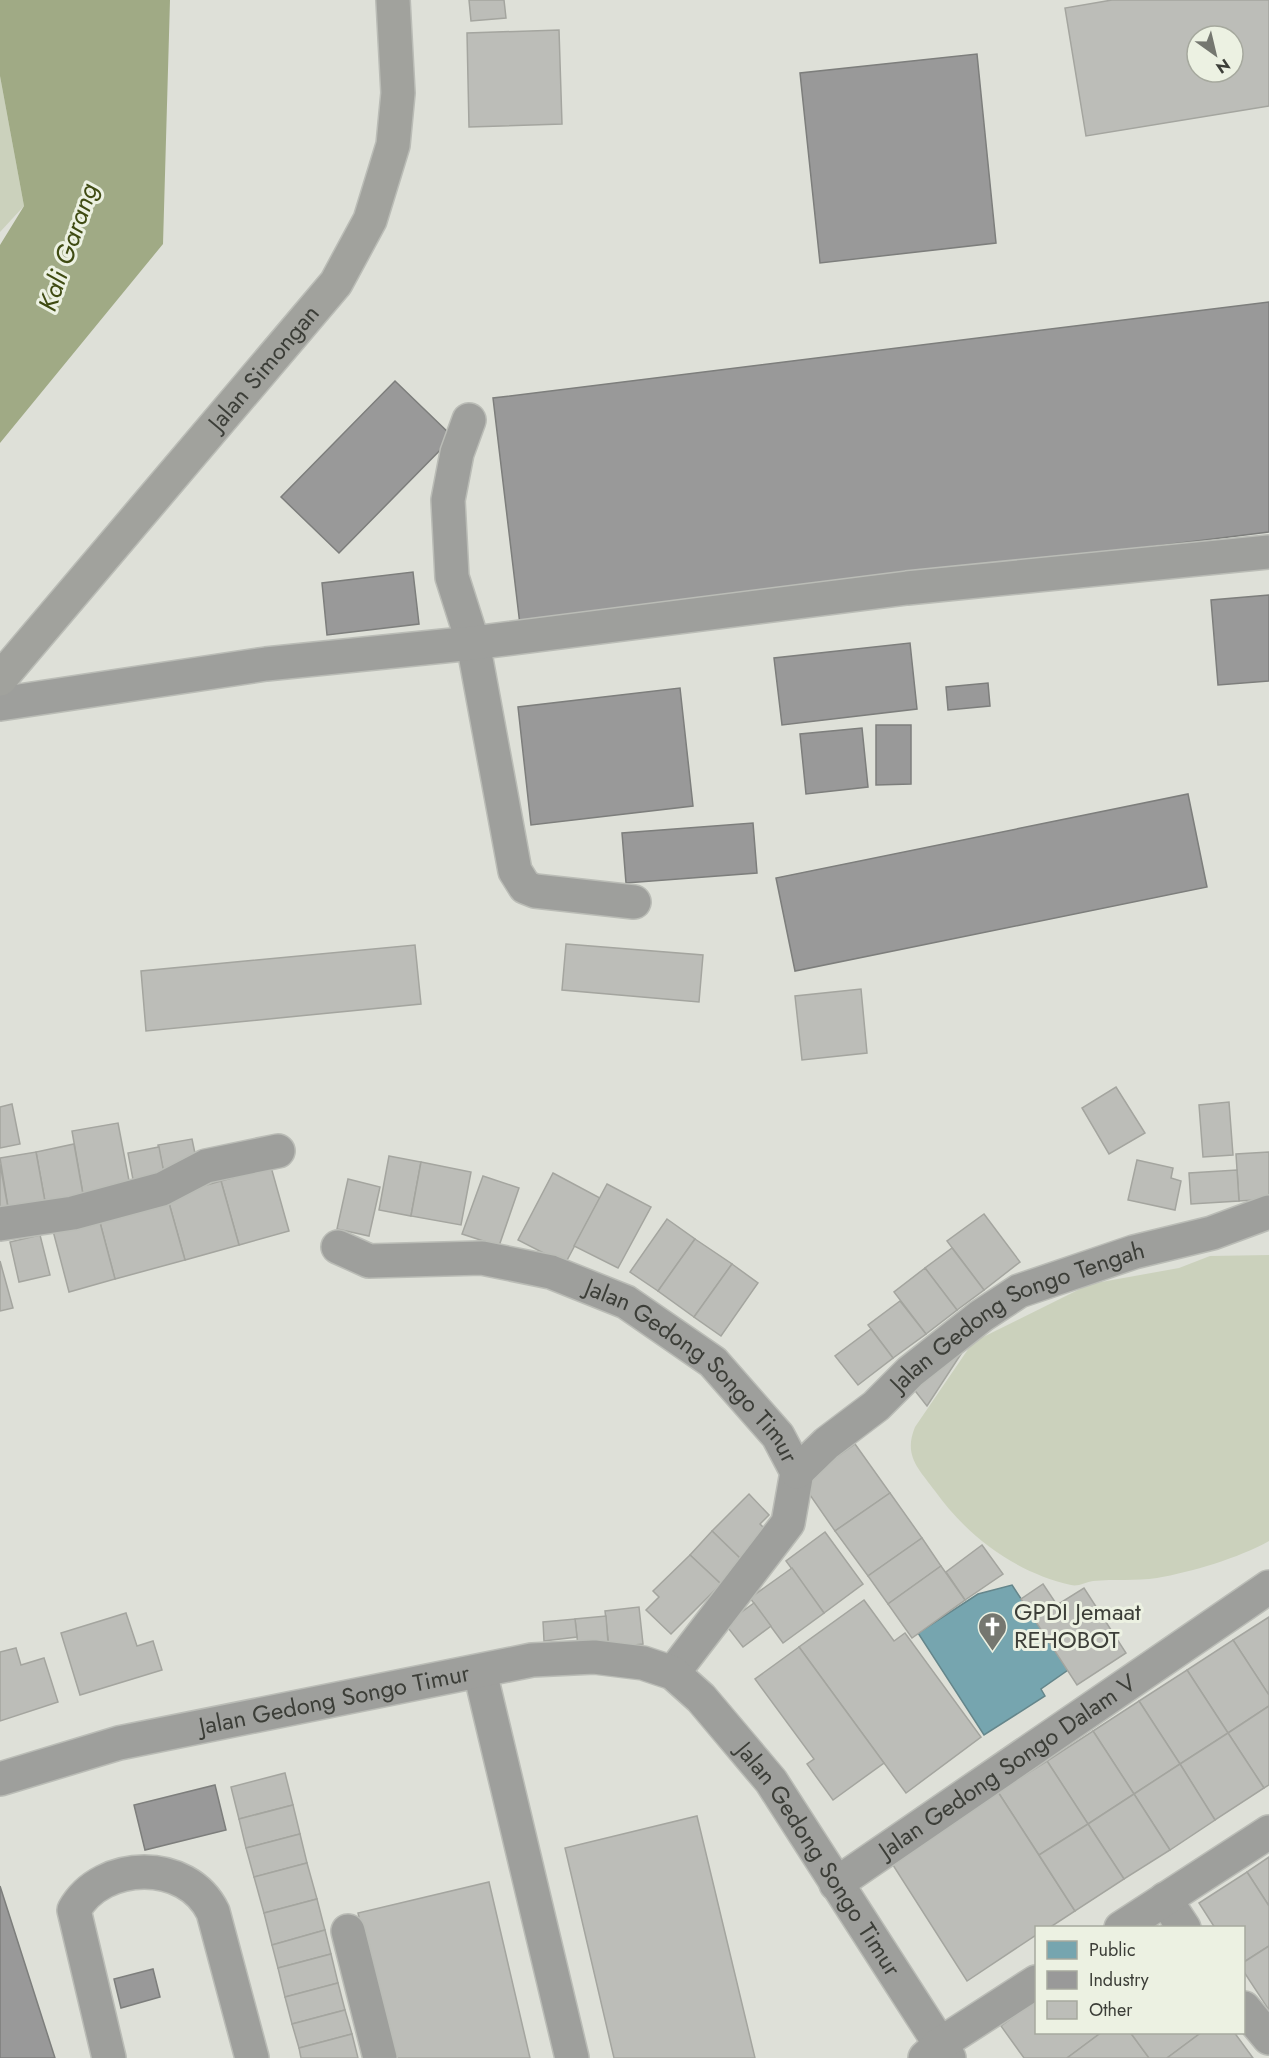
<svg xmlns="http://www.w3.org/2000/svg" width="1269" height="2058" font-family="Jost,sans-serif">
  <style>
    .green { fill: #cbd1bc }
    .water { fill: #a0aa85 }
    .public { fill: #76a5af; stroke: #65868b; stroke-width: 1.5 }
    .industry { fill: #999; stroke: #7d7e7c; stroke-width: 1.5 }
    .building { fill: #bcbdb8; stroke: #a4a59f; stroke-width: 1.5; fill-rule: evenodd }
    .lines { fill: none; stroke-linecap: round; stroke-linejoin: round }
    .minor-casing { stroke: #babcb6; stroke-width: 36 }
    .major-casing { stroke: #babcb6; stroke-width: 36 }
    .minor { stroke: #9e9f9c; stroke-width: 33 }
    .major { stroke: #a1a29d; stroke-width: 33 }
    .labels { text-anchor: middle; stroke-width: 6; stroke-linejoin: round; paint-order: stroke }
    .street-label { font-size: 24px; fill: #3c3e38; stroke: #ecf1e2 }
    .poi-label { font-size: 24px; fill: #3c3e38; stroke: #ecf1e2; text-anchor: start }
    .water-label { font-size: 26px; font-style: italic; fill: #3f4b12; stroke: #ecf1e2 }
  </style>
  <rect width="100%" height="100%" fill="#dee0d8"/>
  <g class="green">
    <polygon points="0,76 24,206 0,232"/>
    <path d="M 1269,1255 L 1269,1541 C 1239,1558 1191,1572 1157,1578 C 1136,1581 1114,1579 1093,1581 C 1086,1582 1078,1587 1071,1585 C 1015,1572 968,1537 935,1491 C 919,1469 903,1456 915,1427 L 973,1342 L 1090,1284 L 1179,1268 L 1210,1256 Z"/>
  </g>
  <polygon class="water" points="0,0 170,0 163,244 0,443 0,245 24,206 0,76"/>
  <polygon class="public" points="1012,1585 1068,1670 1041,1689 1045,1696 984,1735 918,1633 978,1594"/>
  <g class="industry">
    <polygon points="977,54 996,243 820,263 800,73"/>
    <polygon points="1269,302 1269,532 520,625 493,398"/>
    <polygon points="395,381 453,437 339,553 281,497"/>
    <polygon points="413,572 419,624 327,635 322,583"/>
    <polygon points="1269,595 1269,681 1218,685 1211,600"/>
    <polygon points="910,643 917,709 782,725 774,658"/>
    <polygon points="988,683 990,706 948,710 946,687"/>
    <polygon points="680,688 693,806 531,825 518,707"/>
    <polygon points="876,725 911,725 911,784 876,785"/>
    <polygon points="862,728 868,787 806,794 800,734"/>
    <polygon points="1188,794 1207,887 795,971 776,878"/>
    <polygon points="753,823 757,873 626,883 622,833"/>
    <polygon points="215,1785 226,1830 145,1850 134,1805"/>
    <polygon points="0,1886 55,2058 0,2058"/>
    <polygon points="153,1969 160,1997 121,2008 114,1979"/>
  </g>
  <g class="building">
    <polygon points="469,0 504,0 506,18 471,21"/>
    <path d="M 1112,0 L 1269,0 L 1269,106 L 1086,136 L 1065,8 ZM 1197,36 L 1233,36 L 1233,72 L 1197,72 Z"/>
    <polygon points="559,30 562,124 469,127 467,33"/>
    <polygon points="566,944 703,955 699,1002 562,990"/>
    <polygon points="415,945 421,1004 146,1031 141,971"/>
    <polygon points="861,989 867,1053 802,1060 795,996"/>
    <polygon points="1116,1087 1145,1133 1109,1154 1082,1108"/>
    <polygon points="1229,1102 1233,1155 1203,1157 1199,1105"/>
    <polygon points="12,1104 20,1144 0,1148 0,1107"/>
    <polygon points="118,1123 131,1191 84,1200 72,1131"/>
    <polygon points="192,1139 198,1168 164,1174 158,1145"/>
    <polygon points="74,1144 84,1200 46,1207 36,1152"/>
    <polygon points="159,1147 166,1184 135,1190 128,1153"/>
    <polygon points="36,1152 46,1207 9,1213 0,1158"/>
    <polygon points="1269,1152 1269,1199 1239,1201 1236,1154"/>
    <polygon points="389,1156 421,1162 411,1216 379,1210"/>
    <polygon points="1137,1160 1173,1168 1171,1178 1181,1181 1175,1210 1128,1200"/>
    <polygon points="421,1162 471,1172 461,1225 411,1216"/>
    <polygon points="0,1164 9,1213 0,1215"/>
    <polygon points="271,1167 289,1231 239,1245 221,1181"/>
    <polygon points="1237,1170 1239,1201 1191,1204 1189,1173"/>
    <polygon points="553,1173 600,1198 565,1264 518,1240"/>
    <polygon points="483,1176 519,1188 499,1246 462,1234"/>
    <polygon points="348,1179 380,1187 369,1236 337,1229"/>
    <polygon points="221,1181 239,1245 185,1260 167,1196"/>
    <polygon points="607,1184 651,1207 618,1268 574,1246"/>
    <polygon points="167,1196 185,1260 115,1279 98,1215"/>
    <polygon points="984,1214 1020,1262 984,1290 947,1241"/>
    <polygon points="98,1215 115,1279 69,1292 52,1227"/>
    <polygon points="667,1219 695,1239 658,1291 630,1272"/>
    <polygon points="40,1235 50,1275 19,1282 10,1242"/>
    <polygon points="695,1239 732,1264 694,1317 658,1291"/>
    <polygon points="952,1248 984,1290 957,1310 925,1268"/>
    <polygon points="0,1261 13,1308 0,1311"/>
    <polygon points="732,1264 758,1283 721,1336 694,1317"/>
    <polygon points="925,1268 957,1310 926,1334 894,1292"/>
    <polygon points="900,1301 926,1334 893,1358 868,1325"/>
    <polygon points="871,1329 893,1358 858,1385 835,1356"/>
    <polygon points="953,1343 961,1354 927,1406 909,1383"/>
    <polygon points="855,1444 890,1493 835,1531 801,1482"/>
    <polygon points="890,1493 922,1538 868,1576 835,1531"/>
    <polygon points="749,1494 769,1515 760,1524 770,1534 743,1561 712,1531"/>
    <polygon points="712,1531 743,1561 721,1584 690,1555"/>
    <polygon points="825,1532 863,1584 824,1613 786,1561"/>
    <polygon points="922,1538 941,1566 888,1604 868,1576"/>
    <polygon points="982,1545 1003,1574 965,1600 946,1572"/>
    <polygon points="690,1555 721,1584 671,1634 646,1610 659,1597 653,1591"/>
    <polygon points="941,1566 965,1600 912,1638 888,1604"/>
    <polygon points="792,1568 824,1613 783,1643 750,1598"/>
    <polygon points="1043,1584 1057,1605 1084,1588 1126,1653 1077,1685 1021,1599"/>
    <polygon points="864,1600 894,1641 905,1633 981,1737 906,1793 799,1647"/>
    <polygon points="754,1603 771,1626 743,1647 725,1624"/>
    <polygon points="639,1607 643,1644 609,1648 605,1611"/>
    <polygon points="126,1613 137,1646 153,1641 162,1670 80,1695 61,1633"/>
    <polygon points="606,1616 608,1643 578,1646 575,1619"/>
    <polygon points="1269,1617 1269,1695 1233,1640"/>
    <polygon points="575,1619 577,1637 544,1641 543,1622"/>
    <polygon points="1233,1640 1269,1695 1269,1706 1228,1733 1187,1670"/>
    <polygon points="799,1647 884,1763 833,1800 807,1764 814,1759 755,1679"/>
    <polygon points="16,1648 21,1665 44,1658 58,1702 0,1721 0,1652"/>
    <polygon points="1187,1670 1228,1733 1180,1764 1139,1701"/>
    <polygon points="1139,1701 1180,1764 1134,1794 1093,1731"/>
    <polygon points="1269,1706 1269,1785 1264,1788 1228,1733"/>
    <polygon points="1093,1731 1134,1794 1088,1824 1047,1761"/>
    <polygon points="1228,1733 1264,1788 1215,1820 1180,1764"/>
    <polygon points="1047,1761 1088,1824 1039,1855 998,1792"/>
    <polygon points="1180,1764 1215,1820 1170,1850 1134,1794"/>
    <polygon points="285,1773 293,1805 239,1819 231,1787"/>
    <polygon points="998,1792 1075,1911 1049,1928 1036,1928 1036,1935 967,1981 891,1862"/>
    <polygon points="1134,1794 1170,1850 1124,1879 1088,1824"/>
    <polygon points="293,1805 300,1834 246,1848 239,1819"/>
    <polygon points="697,1816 755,2058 614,2058 565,1848"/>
    <polygon points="1088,1824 1124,1879 1075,1911 1039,1855"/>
    <polygon points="300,1834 307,1863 254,1877 246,1848"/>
    <polygon points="1269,1857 1269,1906 1247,1872"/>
    <polygon points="307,1863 317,1899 264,1913 254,1877"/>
    <polygon points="1247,1872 1269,1906 1269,1946 1244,1962 1244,1928 1215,1928 1199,1903"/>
    <polygon points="489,1882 530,2058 392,2058 358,1913"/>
    <polygon points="317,1899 325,1930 272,1945 264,1913"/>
    <polygon points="325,1930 331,1954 278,1968 272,1945"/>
    <polygon points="1269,1946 1269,2010 1244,1972 1244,1962"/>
    <polygon points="331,1954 338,1983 285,1997 278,1968"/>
    <polygon points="338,1983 345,2010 292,2024 285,1997"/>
    <polygon points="1036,2000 1036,2032 1102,2032 1067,2058 1024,2058 1001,2026"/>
    <polygon points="345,2010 352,2034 299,2048 292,2024"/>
    <polygon points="1102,2032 1130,2032 1149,2058 1067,2058"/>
    <polygon points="1130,2032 1202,2032 1167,2058 1149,2058"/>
    <polygon points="1202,2032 1234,2032 1253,2058 1167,2058"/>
    <polygon points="352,2034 358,2058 301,2058 299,2048"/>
  </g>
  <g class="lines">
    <defs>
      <g id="minor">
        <polyline points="469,420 457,453 448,500 452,577 473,643 515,871 525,887 535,891 634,902"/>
        <polyline points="0,704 266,664 473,643 907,588 1269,552"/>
        <polyline points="0,1224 73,1213 162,1189 206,1166 278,1151"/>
        <path id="s1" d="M 338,1247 L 369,1261 L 482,1258 L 551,1272 L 626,1302 L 713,1362 L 778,1436 L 797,1472 L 788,1523 L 673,1673"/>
        <path id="s2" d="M 797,1472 L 827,1443 L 876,1406 L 910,1372 L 981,1316 L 1019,1291 L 1134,1252 L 1212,1233 L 1269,1212"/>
        <polyline points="480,1672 572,2058"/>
        <path id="s3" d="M 0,1779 L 119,1743 L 532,1660 L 594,1657 L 643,1663 L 673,1673 L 701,1698 L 771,1781 L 949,2058"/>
        <path id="s4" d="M 836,1884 L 1269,1587"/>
        <polyline points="1165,1899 1184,1928"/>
        <polyline points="1121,1928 1269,1832"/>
        <polyline points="348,1931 380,2058"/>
        <polyline points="1244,2008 1269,2038"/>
        <path d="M 109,2058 L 74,1910 C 102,1860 187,1858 213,1912 L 252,2058"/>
        <polyline points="925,2058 940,2044 1036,1982"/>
      </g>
      <g id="major">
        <path id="s5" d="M 0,679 L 336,283 L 370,220 L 393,145 L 398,93 L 393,0"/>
      </g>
    </defs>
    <use href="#minor" class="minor-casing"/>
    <use href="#major" class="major-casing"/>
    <use href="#minor" class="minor"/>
    <use href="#major" class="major"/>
  </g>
  <defs>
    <symbol id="church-pin" viewBox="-11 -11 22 30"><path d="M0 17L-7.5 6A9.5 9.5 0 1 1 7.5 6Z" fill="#757770" stroke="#ecf1e2"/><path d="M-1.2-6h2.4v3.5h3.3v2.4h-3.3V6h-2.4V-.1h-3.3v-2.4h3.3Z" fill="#fff"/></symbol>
  </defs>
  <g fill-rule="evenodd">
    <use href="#church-pin" x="976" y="1610" width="33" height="45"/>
  </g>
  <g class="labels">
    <g class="street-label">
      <text dy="8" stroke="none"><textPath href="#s5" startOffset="408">Jalan Simongan</textPath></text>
      <text dy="8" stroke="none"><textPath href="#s2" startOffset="274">Jalan Gedong Songo Tengah</textPath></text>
      <text dy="8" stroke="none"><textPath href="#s1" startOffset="393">Jalan Gedong Songo Timur</textPath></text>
      <text dy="8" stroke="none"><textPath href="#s3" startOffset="344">Jalan Gedong Songo Timur</textPath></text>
      <text dy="8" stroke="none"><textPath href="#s4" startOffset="208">Jalan Gedong Songo Dalam V</textPath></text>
      <text dy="8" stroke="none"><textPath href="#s3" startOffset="926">Jalan Gedong Songo Timur</textPath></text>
    </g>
    <g class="poi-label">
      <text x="1014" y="1620">GPDI Jemaat<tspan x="1014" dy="28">REHOBOT</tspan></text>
    </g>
    <g class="water-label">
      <text transform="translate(68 247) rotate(-71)" y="9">Kali Garang</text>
    </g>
  </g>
  <rect x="1035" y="1926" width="210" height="108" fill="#ecf1e2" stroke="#a6a99e" stroke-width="1.5"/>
  <rect x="1047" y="1941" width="30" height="18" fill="#76a5af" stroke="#a6a99e" stroke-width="1.5"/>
  <text x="1089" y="1956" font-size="18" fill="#3c3e38">Public</text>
  <rect x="1047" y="1971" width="30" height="18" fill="#999999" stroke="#a6a99e" stroke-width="1.5"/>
  <text x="1089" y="1986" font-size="18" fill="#3c3e38">Industry</text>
  <rect x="1047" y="2001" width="30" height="18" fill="#bcbdb8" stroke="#a6a99e" stroke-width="1.5"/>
  <text x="1089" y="2016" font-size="18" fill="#3c3e38">Other</text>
  <g transform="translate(1215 54) rotate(146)"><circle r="28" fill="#ecf1e2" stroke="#a6a99e" stroke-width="1.5"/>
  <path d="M0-4.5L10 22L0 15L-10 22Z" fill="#757770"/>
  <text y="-9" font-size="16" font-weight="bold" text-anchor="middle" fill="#3c3e38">N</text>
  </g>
</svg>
